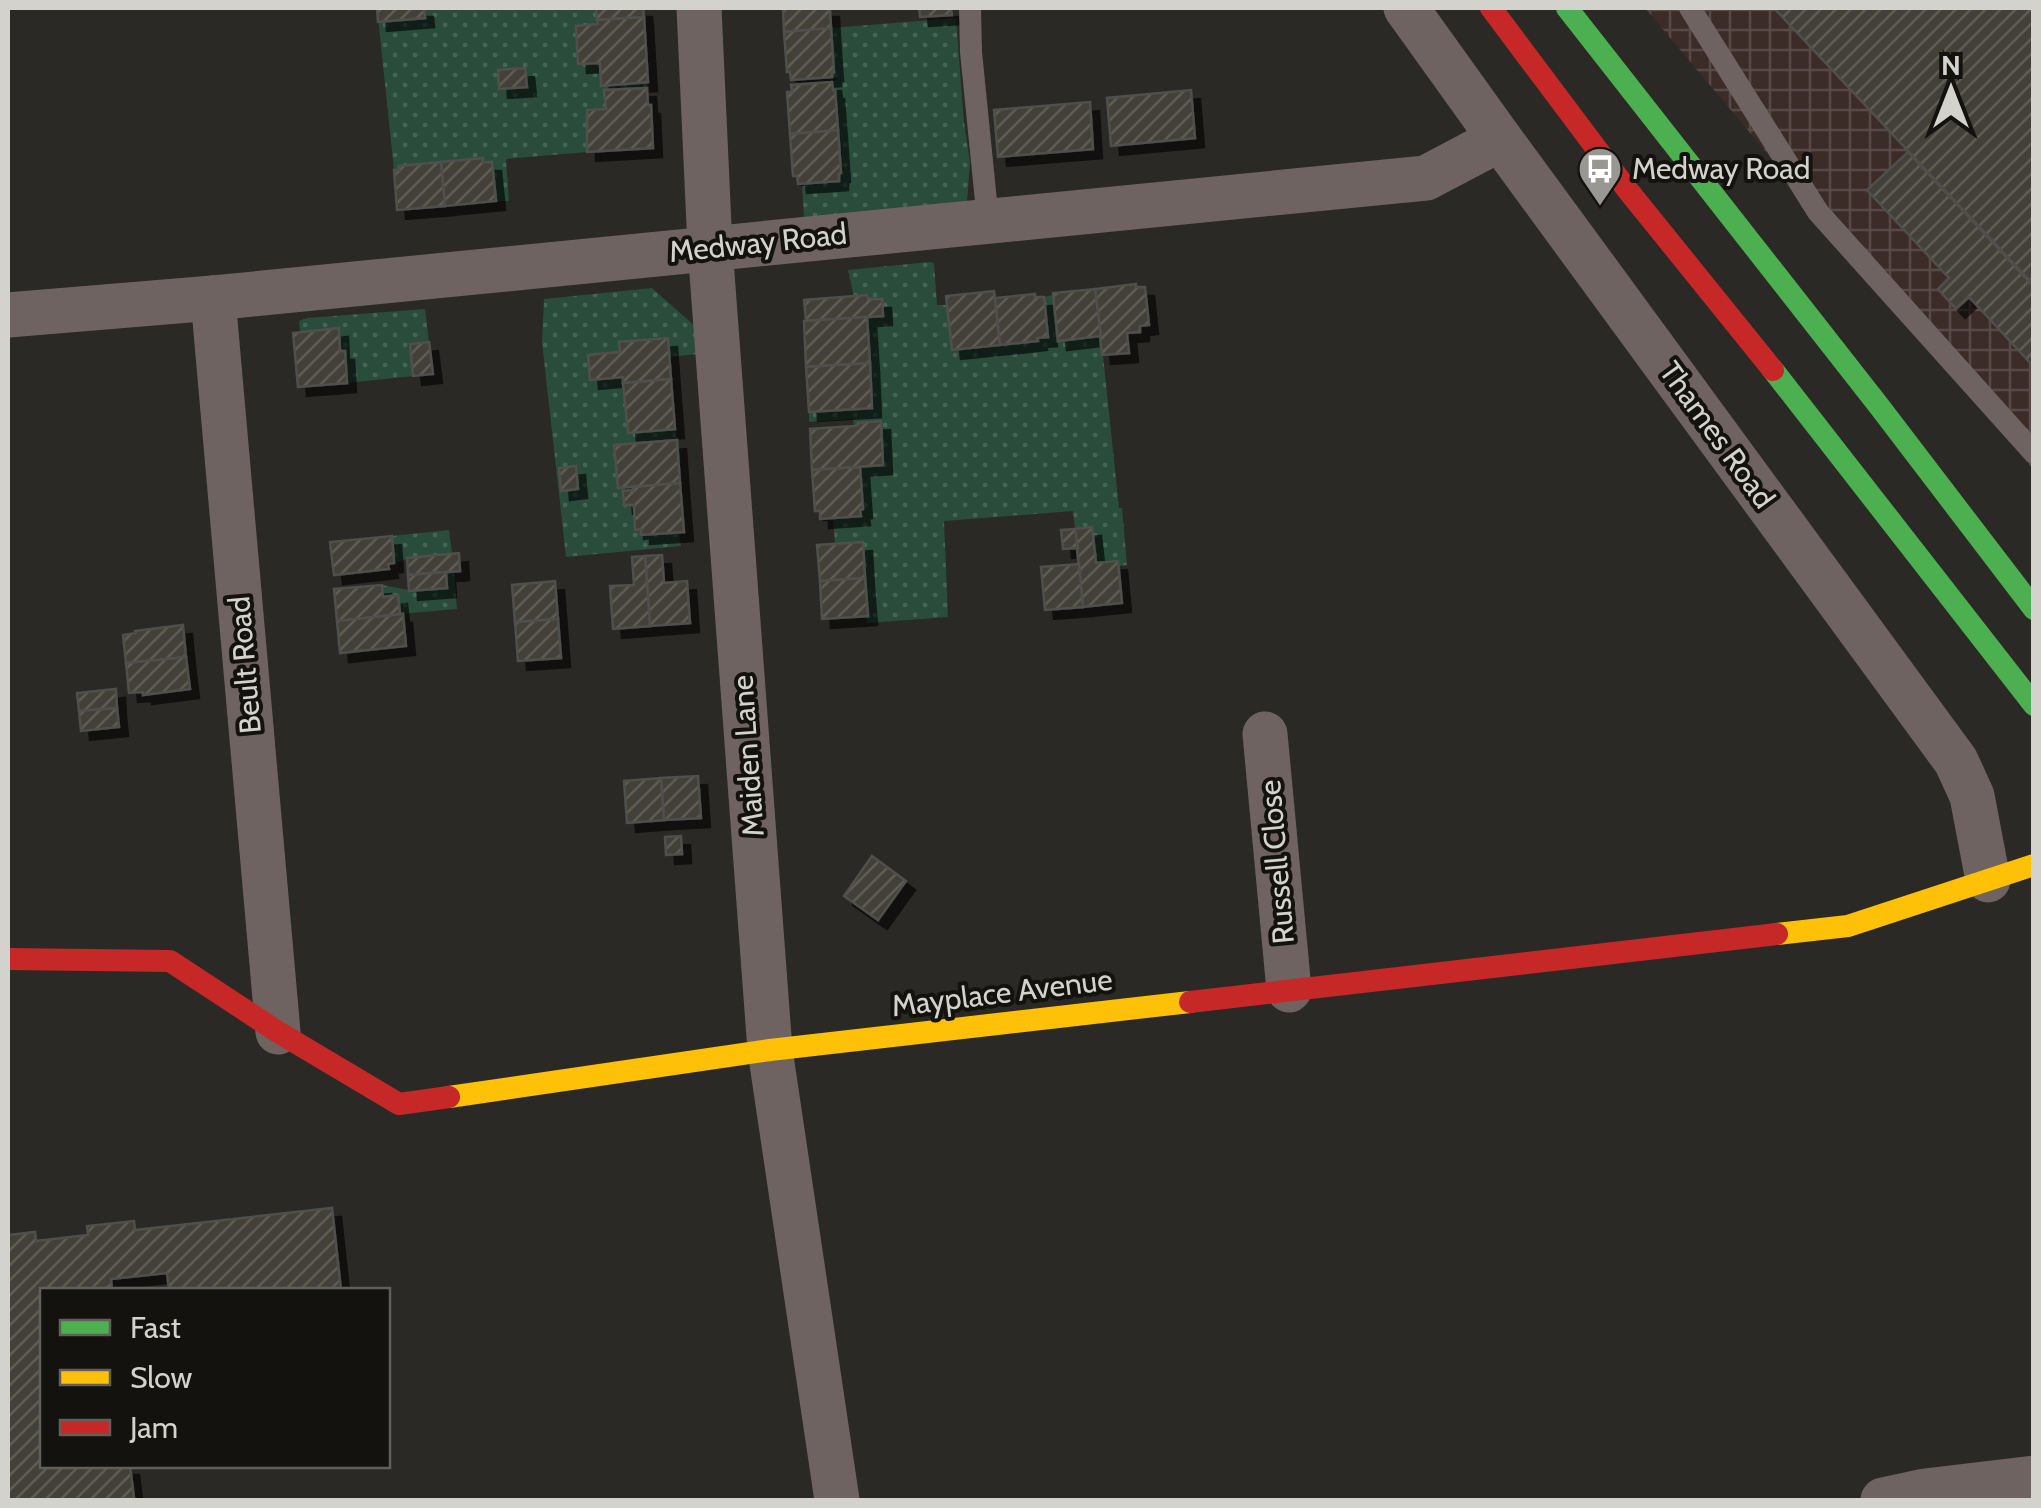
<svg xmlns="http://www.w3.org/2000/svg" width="2041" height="1508" font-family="Cabin,sans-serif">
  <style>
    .industrial { fill: url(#industrial-grid) }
    .grass { fill: url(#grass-dots) }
    .building { fill: url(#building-hatch); stroke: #504f4c; stroke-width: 2.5; filter: url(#shadow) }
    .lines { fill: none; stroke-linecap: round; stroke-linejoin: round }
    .lane { stroke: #6e6360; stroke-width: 22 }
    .street { stroke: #6e6360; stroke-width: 45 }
    .fast { stroke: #4caf50; stroke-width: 22 }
    .slow { stroke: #ffc107; stroke-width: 22 }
    .jam { stroke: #c62828; stroke-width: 22 }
    .labels { text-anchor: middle; stroke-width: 8; stroke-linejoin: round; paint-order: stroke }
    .poi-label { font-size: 30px; fill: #d4d2cd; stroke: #14120f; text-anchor: start }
    .street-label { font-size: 30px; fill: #d4d2cd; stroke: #14120f }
  </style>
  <defs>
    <pattern id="industrial-grid" width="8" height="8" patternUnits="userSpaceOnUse" patternTransform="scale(2.5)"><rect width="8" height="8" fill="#3c2c28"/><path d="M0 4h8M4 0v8" fill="none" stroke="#574a46"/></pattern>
    <pattern id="grass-dots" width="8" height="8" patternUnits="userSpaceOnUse" patternTransform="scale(2.5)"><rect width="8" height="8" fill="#294c3b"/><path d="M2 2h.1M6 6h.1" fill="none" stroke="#476556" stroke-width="1.8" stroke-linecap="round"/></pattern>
    <pattern id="building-hatch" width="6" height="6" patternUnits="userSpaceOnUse" patternTransform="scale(2.5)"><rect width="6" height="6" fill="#434037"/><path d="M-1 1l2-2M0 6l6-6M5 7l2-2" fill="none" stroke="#5d5b53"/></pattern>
    <filter id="shadow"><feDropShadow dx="9" dy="9" stdDeviation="0" flood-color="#0009"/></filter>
  </defs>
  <rect width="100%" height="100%" fill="#2a2925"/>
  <polygon class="industrial" points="1645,8 2033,8 2033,469"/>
  <g class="grass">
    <polygon points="377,8 596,8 602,86 648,82 647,88 604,90 606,109 587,111 587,152 506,159 509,201 496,201 492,162 483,162 482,158 399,166 399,170 394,170"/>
    <polygon points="956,18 964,122 970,162 967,202 804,218 802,184 841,173 835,90 833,90 832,82 838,78 832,77 832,72 834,71 831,28"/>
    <polygon points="929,262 934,263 937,305 947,305 953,350 1037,341 1037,338 1048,337 1044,297 1053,295 1058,341 1101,336 1119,508 1122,508 1127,565 1119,566 1118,561 1096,563 1093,528 1075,529 1073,511 944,521 948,617 867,623 863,543 835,544 833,518 861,516 860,510 863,509 860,467 883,465 881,422 858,423 858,425 854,426 853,419 809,422 809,412 872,408 867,317 882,299 854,297 848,270"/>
    <polygon points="652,288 696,327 698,354 669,357 623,377 628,433 675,429 677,440 615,445 618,488 633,487 633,490 623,491 624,505 634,505 636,530 641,529 642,535 679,533 681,546 566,557 542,342 544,299"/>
    <polygon points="425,309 433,374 347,383 345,351 340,351 339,328 300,332 299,321 307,318"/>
    <polygon points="449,530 452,553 459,553 460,571 454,572 457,609 400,614 398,596 383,597 382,585 409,590 407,559 394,563 392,536"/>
  </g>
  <g class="building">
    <polygon points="377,8 424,8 425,18 378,22"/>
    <polygon points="596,8 643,8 644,17 597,20"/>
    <polygon points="783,8 830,8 831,28 784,32"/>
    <polygon points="919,8 951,8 952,15 920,17"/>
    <polygon points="1774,8 2034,8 2034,285"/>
    <polygon points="644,17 648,82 601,86 600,63 578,64 576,26 598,24 597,20"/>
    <polygon points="831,28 834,72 832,72 832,77 791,80 790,72 787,72 784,32"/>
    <polygon points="525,68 527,87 499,89 498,70"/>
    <polygon points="832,82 833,90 835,90 838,130 790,134 787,92 792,92 791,85"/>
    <polygon points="647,88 648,105 651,105 653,148 587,152 587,110 606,109 604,90"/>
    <polygon points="1191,90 1195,138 1111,146 1107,98"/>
    <polygon points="1090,102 1093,149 998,157 994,110"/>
    <polygon points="838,130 841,173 839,174 839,181 798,184 797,176 793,176 790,134"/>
    <polygon points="1908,152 2034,287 2034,367 1969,297 1956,309 1938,289 1949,278 1867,190"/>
    <polygon points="483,158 483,162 492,162 496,201 445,206 441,162"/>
    <polygon points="441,162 445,206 397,210 394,170 399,170 399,166"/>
    <polygon points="1136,284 1136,287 1145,287 1149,325 1140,326 1140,332 1127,333 1129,353 1102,355 1095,289"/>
    <polygon points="1095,289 1101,336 1058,341 1053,293"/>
    <polygon points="994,291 1000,345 952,350 946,296"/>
    <polygon points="1035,294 1035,297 1044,297 1048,337 1037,338 1038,341 1000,345 995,298"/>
    <polygon points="867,295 868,299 882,299 883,316 806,321 804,300"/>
    <polygon points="867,317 870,363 806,367 804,321"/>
    <polygon points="339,328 340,351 345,351 347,383 298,387 293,333"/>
    <polygon points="668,338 671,379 623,383 623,377 590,380 588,355 620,352 619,342"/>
    <polygon points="429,342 433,374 413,376 410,344"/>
    <polygon points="870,363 872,408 809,412 806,367"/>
    <polygon points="671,379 675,429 628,433 623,383"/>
    <polygon points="881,421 883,465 812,470 810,429 854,426 858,425 858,423"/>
    <polygon points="677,440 680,483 618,488 614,445"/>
    <polygon points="576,466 578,489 561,491 559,468"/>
    <polygon points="860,467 863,509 860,510 861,516 820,519 820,511 815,511 812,470"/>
    <polygon points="680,483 684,532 641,535 641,529 635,530 634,505 624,505 623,491 633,490 633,487"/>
    <polygon points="1092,527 1096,563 1118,561 1122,603 1083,607 1075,529"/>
    <polygon points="1075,529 1078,548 1063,549 1061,530"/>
    <polygon points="392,536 394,563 388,564 389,569 334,575 330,542"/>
    <polygon points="863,542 865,578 820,581 817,545"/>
    <polygon points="459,553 460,571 408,575 407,558"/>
    <polygon points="662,555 664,583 687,581 690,623 650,626 645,556"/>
    <polygon points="645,556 650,626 613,629 610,586 634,585 632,557"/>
    <polygon points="1079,564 1083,607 1045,610 1041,567"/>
    <polygon points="446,572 447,588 409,591 408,575"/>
    <polygon points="865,578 868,616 822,619 820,581"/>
    <polygon points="555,581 558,619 515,622 512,585"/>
    <polygon points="382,585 383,597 398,595 400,614 337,621 334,589"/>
    <polygon points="403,614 406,646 340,653 337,621"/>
    <polygon points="558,619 561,658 518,661 515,622"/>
    <polygon points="183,625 186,657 126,663 123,635 136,633 135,631"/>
    <polygon points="186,657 190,689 143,695 143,692 129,693 126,663"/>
    <polygon points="116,689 117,708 79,711 77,693"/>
    <polygon points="117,708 119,727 81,731 79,711"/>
    <polygon points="698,776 701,818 664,820 661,778"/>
    <polygon points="661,778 664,820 627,823 624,781"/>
    <polygon points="681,836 682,854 666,855 665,837"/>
    <polygon points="872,856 906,881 878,920 844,896"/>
    <polygon points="332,1208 341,1290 169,1290 167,1273 111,1279 112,1290 42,1290 42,1466 130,1466 134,1498 110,1500 8,1500 8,1235 35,1232 36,1241 88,1235 87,1226 134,1221 135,1230"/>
  </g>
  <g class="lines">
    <g class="lane">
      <polyline points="970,8 971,52 988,221"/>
      <polyline points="1690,8 1818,212 2034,453"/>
    </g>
    <g class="street">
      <polyline points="699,8 710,247 770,1050 837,1500"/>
      <polyline points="1406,8 1500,139 1956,761 1972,796 1988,880"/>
      <polyline points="213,298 278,1032"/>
      <polyline points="8,315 213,298 1426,178 1500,139"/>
      <polyline points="1265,734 1289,990"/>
      <polyline points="1883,1500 1925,1491 2034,1478"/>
    </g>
    <g class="fast">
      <polyline points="1567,8 1879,406 2034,609"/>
      <polyline points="1773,370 2034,705"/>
    </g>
    <g class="slow">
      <polyline points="1777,934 1848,926 2034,865"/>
      <polyline points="449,1097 770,1050 1190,1002"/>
    </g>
    <g class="jam">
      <polyline points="1491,8 1626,188 1773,370"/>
      <polyline points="8,959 170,961 278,1032 399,1104 449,1097"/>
      <polyline points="1190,1002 1777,934"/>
    </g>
  </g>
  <defs>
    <symbol id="bus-pin" viewBox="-11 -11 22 30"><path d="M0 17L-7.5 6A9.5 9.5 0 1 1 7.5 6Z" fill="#989792" stroke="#14120f"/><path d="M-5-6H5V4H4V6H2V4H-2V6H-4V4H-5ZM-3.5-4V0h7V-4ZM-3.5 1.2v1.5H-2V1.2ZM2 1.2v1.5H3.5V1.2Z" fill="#fff"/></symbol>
  </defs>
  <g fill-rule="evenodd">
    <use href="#bus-pin" x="1575" y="144" width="50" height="68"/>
  </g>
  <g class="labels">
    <g class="poi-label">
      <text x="1632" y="179">Medway Road</text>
    </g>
    <g class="street-label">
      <text transform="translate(758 243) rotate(-6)" y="10">Medway Road</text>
      <text transform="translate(1717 435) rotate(54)" y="10">Thames Road</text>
      <text transform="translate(245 665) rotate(-95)" y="10">Beult Road</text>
      <text transform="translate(748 756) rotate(-94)" y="10">Maiden Lane</text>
      <text transform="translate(1277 862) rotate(-95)" y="10">Russell Close</text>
      <text transform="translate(1002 993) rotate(-7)" y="10">Mayplace Avenue</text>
    </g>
  </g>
  <rect width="2041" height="1508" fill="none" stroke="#d4d2cd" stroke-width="20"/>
  <rect x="40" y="1288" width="350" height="180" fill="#14120f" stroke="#615f5b" stroke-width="2.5"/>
  <rect x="60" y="1320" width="50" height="15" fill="#4caf50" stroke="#615f5b" stroke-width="2.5"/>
  <text x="130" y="1338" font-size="30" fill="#d4d2cd">Fast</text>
  <rect x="60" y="1370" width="50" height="15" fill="#ffc107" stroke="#615f5b" stroke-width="2.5"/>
  <text x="130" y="1388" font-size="30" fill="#d4d2cd">Slow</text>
  <rect x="60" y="1420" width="50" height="15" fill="#c62828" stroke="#615f5b" stroke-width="2.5"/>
  <text x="130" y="1438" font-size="30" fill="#d4d2cd">Jam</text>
  <g transform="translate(1951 90)" stroke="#14120f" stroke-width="8" paint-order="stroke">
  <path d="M0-8L18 38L0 25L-18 38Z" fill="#d4d2cd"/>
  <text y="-15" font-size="28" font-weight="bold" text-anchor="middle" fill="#d4d2cd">N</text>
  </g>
</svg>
